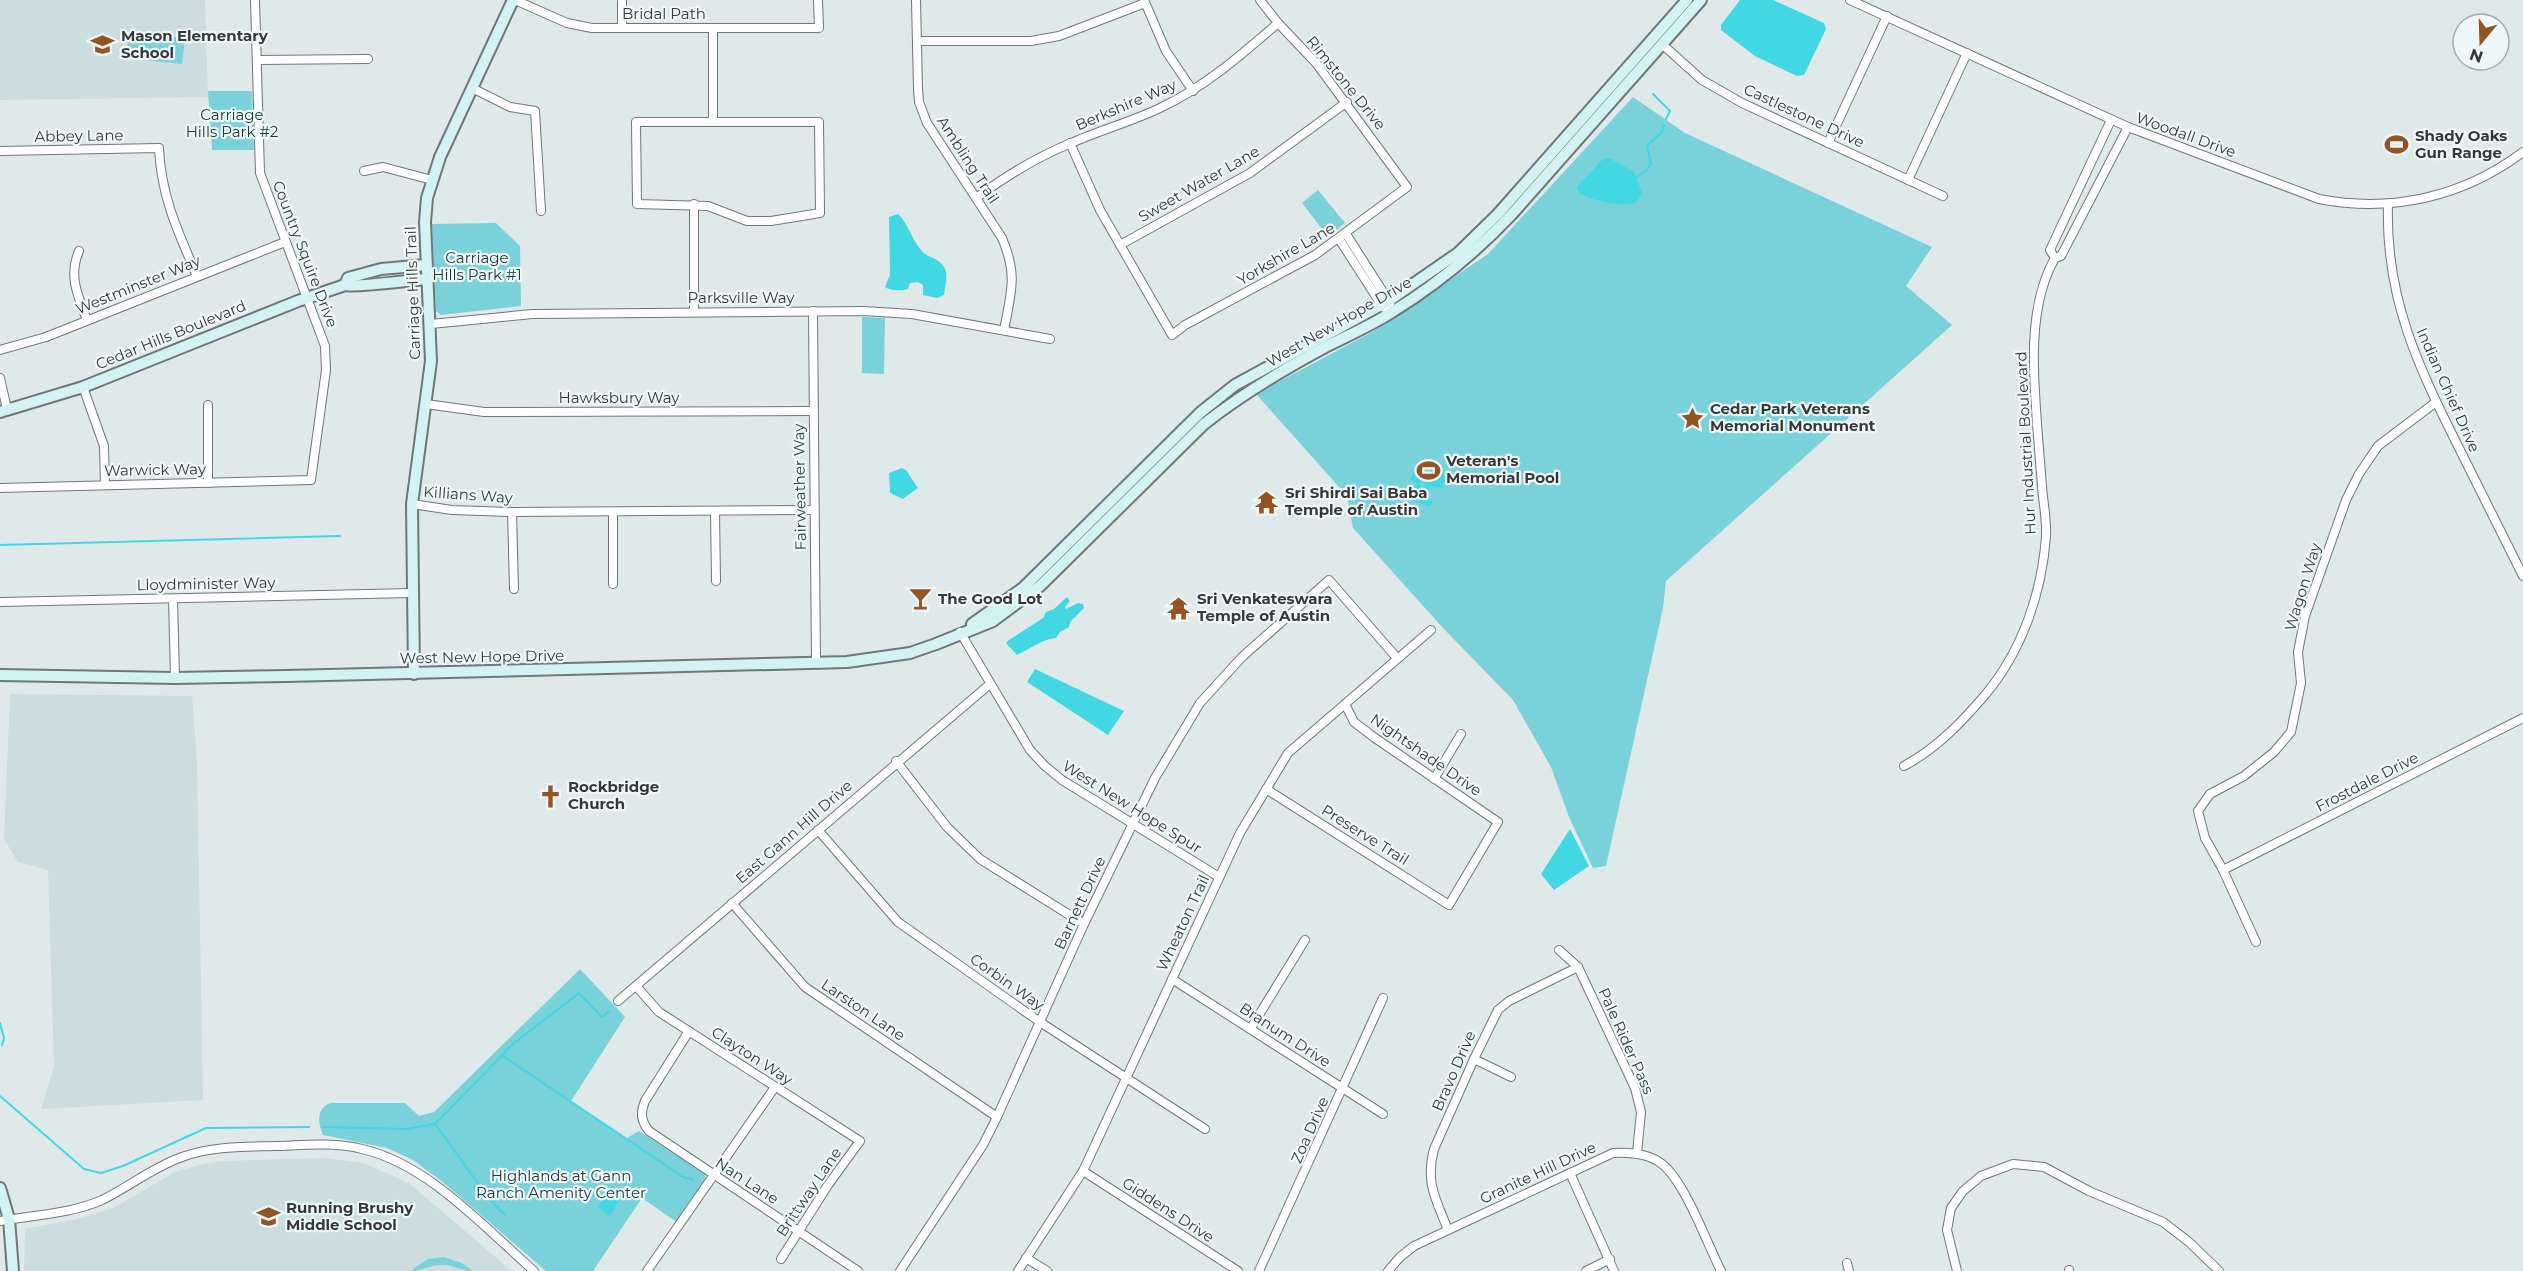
<svg xmlns="http://www.w3.org/2000/svg" width="2523" height="1271" font-family="Montserrat,sans-serif">
  <style>
    .built { fill: #cbddde }
    .green { fill: #79d1d9 }
    .water { fill: #41d8e4 }
    .lines { fill: none; stroke-linecap: round; stroke-linejoin: round }
    .stream { stroke: #41d8e4; stroke-width: 2 }
    .street-casing { stroke: #6f7778; stroke-width: 10 }
    .secondary-casing { stroke: #6f7778; stroke-width: 14 }
    .street { stroke: #fff; stroke-width: 8 }
    .secondary { stroke: #d3f2f4; stroke-width: 10 }
    .labels { text-anchor: middle; stroke-width: 4.5; stroke-linejoin: round; paint-order: stroke }
    .street-label { font-size: 15px; fill: #353839; stroke: #edf7f8 }
    .poi-label { font-size: 15px; font-weight: bold; fill: #353839; stroke: #edf7f8; text-anchor: start }
    .park-label { font-size: 15px; fill: #21393c; stroke: #edf7f8 }
  </style>
  <rect width="100%" height="100%" fill="#e0e9ea"/>
  <g class="built">
    <polygon points="0,0 205,0 208,97 0,100"/>
    <polygon points="10,694 192,696 197,760 203,1100 41,1109 54,1067 48,870 18,862 4,839"/>
    <polygon points="325,1158 364,1163 410,1184 512,1271 24,1271 25,1229 77,1219 113,1208 175,1172 203,1164 220,1161"/>
  </g>
  <g class="green">
    <polygon points="129,32 185,38 182,64 126,58"/>
    <polygon points="208,91 252,91 254,150 212,150"/>
    <polygon points="1633,97 1685,133 1932,247 1906,286 1952,325 1666,581 1663,608 1606,866 1593,868 1569,817 1551,767 1513,700 1443,628 1353,528 1347,496 1256,394 1374,331 1488,254"/>
    <polygon points="1318,190 1345,223 1328,237 1302,203"/>
    <polygon points="496,223 520,246 521,306 441,315 436,311 432,224"/>
    <polygon points="862,317 885,318 884,374 862,373"/>
    <path d="M 580,969 L 625,1017 L 571,1101 L 627,1138 L 639,1131 L 705,1174 L 706,1181 L 678,1223 L 642,1198 L 593,1271 L 546,1271 L 444,1183 L 413,1160 L 387,1148 L 323,1135 C 317,1122 317,1107 331,1103 L 405,1103 L 419,1116 L 434,1112 Z"/>
    <path d="M 443,1257 L 462,1263 L 473,1271 C 462,1271 454,1265 444,1265 C 431,1264 422,1271 410,1271 L 428,1259 Z"/>
  </g>
  <g class="water">
    <polygon points="1740,0 1773,0 1824,23 1826,29 1804,75 1797,76 1755,56 1721,30 1721,25"/>
    <path d="M 1609,158 L 1634,172 L 1642,193 L 1637,202 C 1623,208 1591,201 1578,192 L 1577,187 L 1602,160 Z"/>
    <path d="M 898,214 C 908,223 912,240 921,250 C 927,258 938,257 944,267 C 949,275 945,286 944,295 L 937,298 L 923,295 L 923,285 L 918,282 L 910,283 L 908,289 C 902,291 890,291 885,287 L 890,275 L 889,217 Z"/>
    <path d="M 1434,460 C 1445,467 1446,478 1442,489 L 1433,486 L 1430,488 L 1427,497 L 1433,500 L 1430,507 L 1407,498 L 1410,498 L 1416,483 L 1410,480 L 1413,473 L 1416,472 L 1417,475 L 1423,477 L 1417,493 L 1420,495 Z"/>
    <polygon points="902,468 906,470 918,488 903,499 890,493 889,473"/>
    <path d="M 1067,597 L 1070,601 L 1065,607 L 1066,609 L 1078,603 L 1083,604 L 1084,608 L 1070,622 L 1069,627 L 1060,632 L 1056,638 C 1042,639 1030,649 1017,655 L 1006,643 L 1009,640 L 1043,618 L 1046,612 L 1054,609 Z"/>
    <polygon points="1035,669 1124,711 1108,735 1027,682"/>
    <polygon points="1570,829 1589,866 1554,890 1541,874"/>
    <polygon points="612,1186 623,1194 610,1216 598,1207"/>
  </g>
  <g class="lines">
    <g class="stream">
      <polyline points="1653,94 1670,111 1666,119"/>
      <polyline points="1637,177 1646,171 1651,164 1647,146 1662,132 1664,125"/>
      <polyline points="0,545 340,536"/>
      <polyline points="0,1023 4,1038 2,1045"/>
      <polyline points="503,1056 683,1177 694,1180"/>
      <polyline points="0,1096 84,1169 101,1173 123,1166 206,1128 309,1127"/>
      <polyline points="435,1124 513,1044 579,993 602,1017 609,1011"/>
      <polyline points="435,1124 488,1197 505,1215"/>
      <polyline points="322,1127 407,1129 435,1124"/>
    </g>
    <defs>
      <g id="street">
        <polyline points="515,0 567,23 592,28 819,28 818,0"/>
        <polyline points="622,0 622,28"/>
        <path d="M 916,0 L 918,89 L 919,102 L 927,123 L 1002,238 C 1018,275 1011,293 1004,330"/>
        <polyline points="1144,0 1166,51 1193,91"/>
        <path d="M 1850,0 L 2128,127 L 2319,199 C 2392,213 2463,197 2523,152"/>
        <polyline points="713,28 713,122"/>
        <polyline points="917,41 1031,41 1059,36 1145,3"/>
        <polyline points="1663,45 1702,80 1742,103 1943,196"/>
        <polyline points="257,60 368,59"/>
        <polyline points="472,88 510,107 535,111 541,211"/>
        <polygon points="636,122 819,122 820,213 771,221 747,221 708,206 637,204"/>
        <polyline points="1070,143 1100,210 1172,335 1185,325 1315,255 1407,187 1316,63 1278,23 1260,0"/>
        <polyline points="1828,143 1887,16"/>
        <path d="M 0,151 L 159,148 C 161,196 178,232 197,276"/>
        <polyline points="364,171 383,167 432,180"/>
        <polyline points="1908,180 1967,53"/>
        <path d="M 976,198 C 1006,176 1037,157 1071,143 C 1100,130 1131,122 1160,108 C 1205,87 1241,55 1278,23"/>
        <path d="M 2388,204 C 2385,299 2419,368 2460,450 C 2481,492 2502,534 2523,576"/>
        <polyline points="1346,234 1390,303"/>
        <polyline points="1339,239 1381,304 1390,314"/>
        <polyline points="1120,245 1250,173 1347,102"/>
        <path d="M 79,251 C 68,276 78,296 87,320"/>
        <polyline points="2055,258 2050,250 2111,120"/>
        <polyline points="694,311 694,204"/>
        <polyline points="813,311 816,663"/>
        <polyline points="431,324 532,314 863,311 912,314 1050,339"/>
        <polyline points="0,350 46,337 285,242"/>
        <polyline points="0,378 7,409"/>
        <polyline points="83,387 104,446 105,485"/>
        <polyline points="426,404 484,412 813,411"/>
        <polyline points="208,483 208,405"/>
        <polyline points="0,488 311,480 326,370 325,346 260,173 255,0"/>
        <polyline points="412,504 452,510 512,512 814,510"/>
        <polyline points="715,511 716,581"/>
        <polyline points="512,512 514,589"/>
        <polyline points="613,512 613,584"/>
        <polyline points="173,599 175,678"/>
        <polyline points="0,602 412,593"/>
        <polyline points="960,632 1030,750 1045,766 1062,780 1219,877"/>
        <polyline points="896,761 947,827 980,859 1084,924"/>
        <path d="M 1904,766 C 1937,748 1961,723 1985,695 C 2022,651 2042,593 2046,536 C 2047,520 2043,502 2042,486 C 2039,447 2035,408 2034,368 C 2033,332 2036,291 2055,258 L 2061,256 L 2128,127"/>
        <polyline points="1434,779 1461,734"/>
        <polyline points="1266,789 1449,905 1498,822 1375,738 1354,722 1345,704"/>
        <polyline points="818,830 898,922 1040,1022 1205,1129"/>
        <polyline points="2223,870 2523,718"/>
        <polyline points="732,903 805,987 997,1117"/>
        <polyline points="2256,942 2223,870 2205,838 2198,811 2210,794 2244,776 2274,752 2291,732 2301,683 2298,652 2305,616 2346,500 2359,474 2378,446 2436,402"/>
        <polyline points="1559,950 1578,967 1635,1088 1641,1112 1637,1153"/>
        <polyline points="1172,979 1383,1114"/>
        <polyline points="636,986 659,1012 860,1141 828,1185 781,1259"/>
        <polyline points="618,1001 990,684"/>
        <polyline points="1251,1028 1305,940"/>
        <path d="M 689,1031 L 645,1101 C 640,1113 641,1121 649,1131 L 858,1271"/>
        <polyline points="1474,1059 1511,1077"/>
        <polyline points="1083,1171 1238,1271"/>
        <polyline points="1570,1173 1614,1271"/>
        <path d="M 0,1221 C 34,1215 70,1214 102,1200 C 129,1187 153,1167 182,1157 C 211,1146 245,1147 276,1146 C 305,1145 334,1142 362,1149 C 428,1164 484,1227 534,1271"/>
        <path d="M 1448,1230 C 1436,1199 1425,1183 1434,1149 L 1474,1059 L 1498,1010 L 1509,1001 L 1578,967"/>
        <polyline points="1026,1258 1047,1271"/>
        <polyline points="1847,1263 1849,1271"/>
        <polyline points="647,1271 775,1087"/>
        <polyline points="900,1271 983,1145 997,1117 1084,924 1155,778 1200,703 1242,657 1329,580 1397,658"/>
        <polyline points="1018,1271 1083,1171 1240,833 1288,753 1431,630"/>
        <polyline points="1259,1271 1383,998"/>
        <path d="M 1388,1271 L 1400,1257 L 1414,1246 L 1613,1153 C 1630,1152 1648,1153 1662,1164 C 1685,1182 1707,1243 1721,1271"/>
        <polyline points="1586,1271 1610,1259"/>
        <polyline points="1957,1271 1947,1230 1951,1208 1963,1191 1981,1176 2013,1164 2044,1167 2089,1191 2163,1222 2189,1242 2219,1271"/>
        <polyline points="2069,1271 2069,1270"/>
      </g>
      <g id="secondary">
        <polyline points="345,285 348,278 381,269 426,265"/>
        <path d="M 0,412 L 83,387 L 298,301 L 345,285 C 355,288 411,280 427,279"/>
        <polyline points="972,624 1023,588 1201,412 1235,385 1390,300 1458,253 1498,214 1687,0"/>
        <polyline points="414,674 412,504 431,361 425,222 427,198 440,157 513,0"/>
        <path d="M 0,675 L 175,678 L 287,676 L 847,662 L 910,653 L 936,644 L 993,621 L 1040,586 L 1204,424 C 1242,394 1284,369 1327,346 C 1349,335 1372,325 1392,312 C 1436,285 1476,252 1512,214 L 1701,0"/>
        <polyline points="0,1188 9,1219 13,1271"/>
      </g>
    </defs>
    <use href="#street" class="street-casing"/>
    <use href="#secondary" class="secondary-casing"/>
    <use href="#street" class="street"/>
    <use href="#secondary" class="secondary"/>
  </g>
  <defs>
    <symbol id="school-bare" viewBox="-9 -9 18 18"><path d="M0-5L7-2L0 1L-7-2ZM-4 1L0 2.5L4 1V4Q0 6-4 4Z" fill="#955322" stroke="#edf7f8" stroke-width="2.5" paint-order="stroke"/></symbol>
    <symbol id="stadium-bare" viewBox="-9 -9 18 18"><path d="M0-5a6.5 5 0 1 0 0 10a6.5 5 0 1 0 0-10ZM-3.5-1.8h7v3.6h-7Z" fill="#955322" stroke="#edf7f8" stroke-width="2.5" paint-order="stroke"/></symbol>
    <symbol id="sight-bare" viewBox="-9 -9 18 18"><path d="M0-6L1.8-2.2L6-1.7L2.9 1.2L3.7 5.4L0 3.3L-3.7 5.4L-2.9 1.2L-6-1.7L-1.8-2.2Z" fill="#955322" stroke="#edf7f8" stroke-width="2.5" paint-order="stroke"/></symbol>
    <symbol id="temple-bare" viewBox="-9 -9 18 18"><path d="M0-6L5-2H3V0L6.5 2.5H4V6H1.5V3h-3V6H-4V2.5H-6.5L-3 0V-2H-5Z" fill="#955322" stroke="#edf7f8" stroke-width="2.5" paint-order="stroke"/></symbol>
    <symbol id="bar-bare" viewBox="-9 -9 18 18"><path d="M-6-5H6L.8 .8V4.5H3.5V6h-7V4.5H-.8V.8Z" fill="#955322" stroke="#edf7f8" stroke-width="2.5" paint-order="stroke"/></symbol>
    <symbol id="church-bare" viewBox="-9 -9 18 18"><path d="M-1.2-6h2.4v3.5h3.3v2.4h-3.3V6h-2.4V-.1h-3.3v-2.4h3.3Z" fill="#955322" stroke="#edf7f8" stroke-width="2.5" paint-order="stroke"/></symbol>
  </defs>
  <g fill-rule="evenodd">
    <use href="#school-bare" x="86" y="28" width="33" height="33"/>
    <use href="#stadium-bare" x="2380" y="128" width="33" height="33"/>
    <use href="#sight-bare" x="1676" y="402" width="33" height="33"/>
    <use href="#stadium-bare" x="1412" y="454" width="33" height="33"/>
    <use href="#temple-bare" x="1250" y="486" width="33" height="33"/>
    <use href="#bar-bare" x="904" y="582" width="33" height="33"/>
    <use href="#temple-bare" x="1162" y="592" width="33" height="33"/>
    <use href="#church-bare" x="534" y="780" width="33" height="33"/>
    <use href="#school-bare" x="252" y="1200" width="33" height="33"/>
  </g>
  <g class="labels">
    <g class="street-label">
      <text x="664" y="19">Bridal Path</text>
      <text transform="translate(1346 83) rotate(51)" y="5">Rimstone Drive</text>
      <text transform="translate(1126 105) rotate(-23)" y="5">Berkshire Way</text>
      <text transform="translate(1804 116) rotate(25)" y="5">Castlestone Drive</text>
      <text transform="translate(2186 135) rotate(20)" y="5">Woodall Drive</text>
      <text transform="translate(79 136) rotate(-1)" y="5">Abbey Lane</text>
      <text transform="translate(968 160) rotate(57)" y="5">Ambling Trail</text>
      <text transform="translate(1199 184) rotate(-30)" y="5">Sweet Water Lane</text>
      <text transform="translate(305 254) rotate(69)" y="5">Country Squire Drive</text>
      <text transform="translate(1286 254) rotate(-30)" y="5">Yorkshire Lane</text>
      <text transform="translate(138 285) rotate(-22)" y="5">Westminster Way</text>
      <text transform="translate(413 293) rotate(-92)" y="5">Carriage Hills Trail</text>
      <text x="741" y="303">Parksville Way</text>
      <text transform="translate(1339 322) rotate(-30)" y="5">West New Hope Drive</text>
      <text transform="translate(171 335) rotate(-22)" y="5">Cedar Hills Boulevard</text>
      <text transform="translate(2448 390) rotate(66)" y="5">Indian Chief Drive</text>
      <text x="619" y="403">Hawksbury Way</text>
      <text transform="translate(2026 443) rotate(-93)" y="5">Hur Industrial Boulevard</text>
      <text transform="translate(155 470) rotate(-1)" y="5">Warwick Way</text>
      <text transform="translate(800 487) rotate(-91)" y="5">Fairweather Way</text>
      <text transform="translate(468 495) rotate(4)" y="5">Killians Way</text>
      <text transform="translate(206 584) rotate(-1)" y="5">Lloydminister Way</text>
      <text transform="translate(2303 587) rotate(-73)" y="5">Wagon Way</text>
      <text transform="translate(482 657) rotate(-1)" y="5">West New Hope Drive</text>
      <text transform="translate(1426 755) rotate(35)" y="5">Nightshade Drive</text>
      <text transform="translate(2367 782) rotate(-27)" y="5">Frostdale Drive</text>
      <text transform="translate(1132 807) rotate(32)" y="5">West New Hope Spur</text>
      <text transform="translate(794 832) rotate(-41)" y="5">East Gann Hill Drive</text>
      <text transform="translate(1365 835) rotate(32)" y="5">Preserve Trail</text>
      <text transform="translate(1080 903) rotate(-65)" y="5">Barnett Drive</text>
      <text transform="translate(1183 923) rotate(-65)" y="5">Wheaton Trail</text>
      <text transform="translate(1007 982) rotate(35)" y="5">Corbin Way</text>
      <text transform="translate(863 1010) rotate(34)" y="5">Larston Lane</text>
      <text transform="translate(1285 1035) rotate(33)" y="5">Branum Drive</text>
      <text transform="translate(1626 1041) rotate(66)" y="5">Pale Rider Pass</text>
      <text transform="translate(752 1056) rotate(33)" y="5">Clayton Way</text>
      <text transform="translate(1454 1071) rotate(-66)" y="5">Bravo Drive</text>
      <text transform="translate(1310 1130) rotate(-66)" y="5">Zoa Drive</text>
      <text transform="translate(1538 1173) rotate(-25)" y="5">Granite Hill Drive</text>
      <text transform="translate(747 1181) rotate(33)" y="5">Nan Lane</text>
      <text transform="translate(809 1192) rotate(-56)" y="5">Brittway Lane</text>
      <text transform="translate(1168 1210) rotate(33)" y="5">Giddens Drive</text>
    </g>
    <g class="poi-label">
      <text x="121" y="41">Mason Elementary<tspan x="121" dy="17">School</tspan></text>
      <text x="2415" y="141">Shady Oaks<tspan x="2415" dy="17">Gun Range</tspan></text>
      <text x="1710" y="414">Cedar Park Veterans<tspan x="1710" dy="17">Memorial Monument</tspan></text>
      <text x="1446" y="466">Veteran's<tspan x="1446" dy="17">Memorial Pool</tspan></text>
      <text x="1285" y="498">Sri Shirdi Sai Baba<tspan x="1285" dy="17">Temple of Austin</tspan></text>
      <text x="938" y="604">The Good Lot</text>
      <text x="1197" y="604">Sri Venkateswara<tspan x="1197" dy="17">Temple of Austin</tspan></text>
      <text x="568" y="792">Rockbridge<tspan x="568" dy="17">Church</tspan></text>
      <text x="286" y="1213">Running Brushy<tspan x="286" dy="17">Middle School</tspan></text>
    </g>
    <g class="park-label">
      <text x="232" y="120">Carriage<tspan x="232" dy="17">Hills Park #2</tspan></text>
      <text x="477" y="263">Carriage<tspan x="477" dy="17">Hills Park #1</tspan></text>
      <text x="561" y="1181">Highlands at Gann<tspan x="561" dy="17">Ranch Amenity Center</tspan></text>
    </g>
  </g>
  <g transform="translate(2481 42) rotate(199)"><circle r="28" fill="#edf7f8" stroke="#a3abac" stroke-width="1.5"/>
  <path d="M0-4.5L10 22L0 15L-10 22Z" fill="#955322"/>
  <text y="-9" font-size="16" font-weight="bold" text-anchor="middle" fill="#353839">N</text>
  </g>
</svg>
